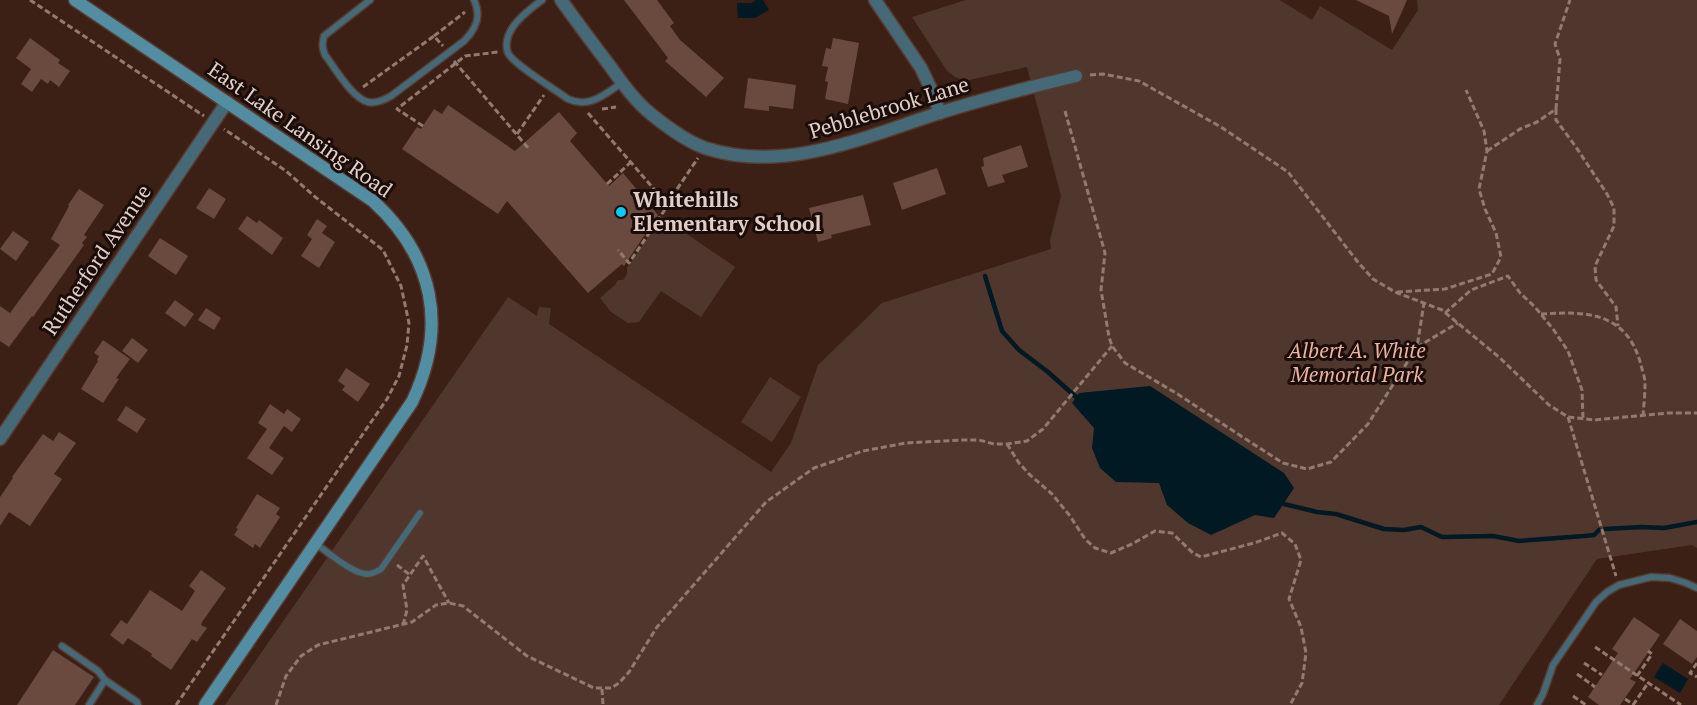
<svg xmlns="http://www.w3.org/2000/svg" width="1697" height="705" font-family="'PT Serif',serif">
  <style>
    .green { fill: #4f372e }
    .water { fill: #001922 }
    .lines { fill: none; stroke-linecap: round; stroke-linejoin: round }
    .stream { stroke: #001922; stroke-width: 4.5 }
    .building { fill: #6a4a3e }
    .lane-casing { stroke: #563b31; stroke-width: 9 }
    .street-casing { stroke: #563b31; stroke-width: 15 }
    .secondary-casing { stroke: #563b31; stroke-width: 15 }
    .path { stroke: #927a71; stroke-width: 3; stroke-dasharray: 6 3; stroke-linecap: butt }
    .lane { stroke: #456976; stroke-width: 6 }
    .street { stroke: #456976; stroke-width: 12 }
    .secondary { stroke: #528da2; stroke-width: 12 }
    .poi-dot { fill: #08cbfa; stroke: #1a0d09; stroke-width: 2 }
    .labels { text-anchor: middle; stroke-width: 6; stroke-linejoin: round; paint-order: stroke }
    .street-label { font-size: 21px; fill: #e1cec7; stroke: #1a0d09 }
    .poi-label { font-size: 21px; font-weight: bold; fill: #e1cec7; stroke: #1a0d09; text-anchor: start }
    .park-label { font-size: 21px; font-style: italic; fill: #ebb39f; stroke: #1a0d09 }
  </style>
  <rect width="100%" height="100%" fill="#3c1f15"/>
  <g class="green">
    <polygon points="966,0 1280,0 1312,20 1320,6 1392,50 1418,10 1417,0 1697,0 1697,548 1692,545 1597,559 1499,705 225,705 508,297 537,316 539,307 551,308 549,324 771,472 791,443 818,365 882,303 1051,249 1050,240 1061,196 1027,67 965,81 955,77 947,71 912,17"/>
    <polygon points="662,217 735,267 701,317 661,291 639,322 628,323 611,312 600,298 615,285 618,280 623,280 627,274 627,268"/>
    <polygon points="770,377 801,397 772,442 741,422"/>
  </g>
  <g class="water">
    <polygon points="756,0 763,0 769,10 755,18 738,18 737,3 752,3"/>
    <polygon points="1150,386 1284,473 1294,488 1274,518 1255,515 1211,535 1188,523 1167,505 1159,483 1116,482 1100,468 1092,448 1094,428 1072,403 1079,393"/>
    <polygon points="1663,663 1688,679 1680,693 1654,677"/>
  </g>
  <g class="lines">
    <g class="stream">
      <polyline points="985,276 1002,331 1019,350 1048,372 1076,397"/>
      <polyline points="1284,504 1317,512 1336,514 1384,529 1404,530 1421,527 1442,537 1493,536 1519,541 1584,536 1594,535 1599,530"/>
      <polyline points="1605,529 1641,527 1664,528 1697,522"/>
    </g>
  </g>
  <g class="building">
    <polygon points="624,0 657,0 674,23 670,26 680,40 724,78 706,97 665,61 668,58"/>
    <polygon points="1356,0 1407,0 1392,34 1389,16"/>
    <polygon points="30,38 60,60 58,63 70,71 59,87 50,80 48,84 41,79 32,92 21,84 31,69 16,58"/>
    <polygon points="833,38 859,43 848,104 825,99 828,82 825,81 828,67 822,66 826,48 831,49"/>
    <polygon points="748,78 796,85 793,109 769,106 769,111 744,108"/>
    <polygon points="448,105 515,151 559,112 577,133 570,141 609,186 623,173 658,215 624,266 622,264 588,293 507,201 498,214 402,149 417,127 421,129 434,109 442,114"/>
    <polygon points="1021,145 1028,167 1002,175 1005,182 988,187 981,167 984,166 983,158"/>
    <polygon points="937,168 946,194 902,210 893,183"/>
    <polygon points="209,188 226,199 214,219 196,208"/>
    <polygon points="79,189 104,205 84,235 87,237 82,243 84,245 33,317 32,316 9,347 0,341 0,306 10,313 60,245 51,239 69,206 68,205"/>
    <polygon points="863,195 871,225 831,235 832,238 818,242 809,208"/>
    <polygon points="247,216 257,223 259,220 283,238 272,255 238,229"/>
    <polygon points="317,219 327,226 322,233 335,242 319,268 301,256 312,239 307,235"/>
    <polygon points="13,231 29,242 16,261 0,249"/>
    <polygon points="160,238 188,256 176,275 148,256"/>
    <polygon points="175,300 194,314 185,327 165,313"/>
    <polygon points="206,308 221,318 214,330 198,320"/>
    <polygon points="132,338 148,350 138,363 122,351"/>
    <polygon points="103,340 130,359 116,378 119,379 103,403 81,389 98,361 97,360 99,356 94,353"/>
    <polygon points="346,368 370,384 358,402 342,390 345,386 338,381"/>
    <polygon points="270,404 284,414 287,409 301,419 292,432 284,426 269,448 284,458 272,475 247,458 267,429 258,423"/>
    <polygon points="126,406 146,419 137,433 117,420"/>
    <polygon points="59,432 76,443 54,474 62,479 30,526 9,512 0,526 0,497 13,478 12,477 43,434 53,441"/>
    <polygon points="257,494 280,508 276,514 280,517 260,548 255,544 253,548 234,535 238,529 236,528"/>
    <polygon points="201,570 226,588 202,622 201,625 207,628 197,642 192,639 171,670 151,656 152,654 128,638 123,645 110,635 121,620 127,624 150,590 182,611 195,591 189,586"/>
    <polygon points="1634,617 1660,635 1630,679 1636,682 1620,705 1599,705 1588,697 1618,653 1612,649"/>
    <polygon points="1680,619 1697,631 1697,657 1692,664 1663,644"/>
    <polygon points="53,650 94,677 75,705 17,705"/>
  </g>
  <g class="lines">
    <defs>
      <g id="lane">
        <path d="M 370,0 L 324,36 C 322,44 322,48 325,55 C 335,68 352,98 368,102 C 376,104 384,100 391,96 L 464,41 C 476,29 482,16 474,0"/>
        <path d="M 542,0 C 527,11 500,31 508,53 C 513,64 556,90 568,99 C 590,109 604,94 622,83"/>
        <path d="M 316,544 C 328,552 353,574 367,574 C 373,574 376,572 381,569 L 420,513"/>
        <polyline points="62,646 98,671 105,680 137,702 138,705"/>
        <polyline points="89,705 105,680"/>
        <polyline points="1537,705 1543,694 1553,665 1596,602 1607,592 1619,585 1651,577 1670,578 1686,583 1697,588"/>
      </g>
      <g id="street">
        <path d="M 561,0 C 577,22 593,44 610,66 C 622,83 635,101 651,114 C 667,127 686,141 705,148 C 785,174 864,137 939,113 C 984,99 1030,87 1076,76"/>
        <polyline points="875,0 921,68 931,89 940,113"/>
        <polyline points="0,439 227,102"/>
      </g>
      <path id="secondary" d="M 75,0 L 373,201 C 434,257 448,327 412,402 L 205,705"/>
    </defs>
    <use href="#lane" class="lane-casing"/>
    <use href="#street" class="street-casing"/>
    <use href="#secondary" class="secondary-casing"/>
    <g class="path">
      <polyline points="30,0 204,116"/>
      <polyline points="434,36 465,12"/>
      <polyline points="454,61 529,149"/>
      <polyline points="1090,75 1103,74 1139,81 1221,127 1288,172 1357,261 1373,279 1395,292 1442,310 1500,358 1549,405 1568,417 1594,420 1668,413 1697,413"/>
      <polyline points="363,87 434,36 443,46"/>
      <polyline points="602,109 616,107"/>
      <polyline points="1556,109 1556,120 1576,147 1607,194 1614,208 1614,226 1595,266 1596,280 1616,307 1618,326"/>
      <polyline points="1065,111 1105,253 1101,290 1109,337 1112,346 1125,363 1176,393 1244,438 1283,463 1307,469 1331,462 1368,424 1417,347 1424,303"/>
      <polyline points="588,113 667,204 664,211 629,263 618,250"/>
      <polyline points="423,126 397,109 465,56 498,52"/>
      <polyline points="517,134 544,95"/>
      <polyline points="1487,151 1520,129 1537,122 1556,109 1560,59 1555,44 1570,0"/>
      <polyline points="607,184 631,162"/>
      <polyline points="667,204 698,158"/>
      <polyline points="1397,292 1445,289 1492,274 1501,257 1496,233 1485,209 1479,189 1487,151 1484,131 1466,90"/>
      <polyline points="1445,313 1471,290 1508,276 1520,293 1535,307 1553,329 1568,351 1582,390 1583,419"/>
      <path d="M 1541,314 C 1587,311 1627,312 1641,365 C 1642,370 1645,377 1645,383 C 1645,393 1644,405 1643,415"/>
      <polyline points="1417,347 1458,323"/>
      <polyline points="1568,417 1616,576"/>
      <polyline points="1007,444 1019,463 1029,474 1052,494 1070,516 1085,539 1095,548 1111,553 1132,544 1155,531 1172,533 1193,553 1201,557 1254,543 1282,533 1295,544 1301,560 1289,599 1301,627 1306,653 1302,683 1290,705"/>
      <polyline points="397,565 410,575"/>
      <polyline points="403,625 407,610 403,585 423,556 449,603"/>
      <polyline points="1595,647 1681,705"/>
      <polyline points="1584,663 1602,675"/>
      <polyline points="1697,663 1690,673 1697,677"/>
      <polyline points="1577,674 1595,687"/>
      <polyline points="1637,676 1652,654 1648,651"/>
      <polyline points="602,689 603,705"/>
      <polyline points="1573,696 1586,705"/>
      <polyline points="1625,699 1634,705"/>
      <polyline points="176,705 387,399 399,376 407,345 409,323 401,286 383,250 314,196 286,171 224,129"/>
      <polyline points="276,705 286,676 301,656 318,645 412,622 436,605 449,603 463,606 527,656 594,688 611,688 619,683 629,672 657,627 766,502 814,468 863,451 906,443 961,440 979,440 994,444 1007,444 1027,441 1043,429 1112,346"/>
      <polyline points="1633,705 1648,683"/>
    </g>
    <use href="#lane" class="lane"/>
    <use href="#street" class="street"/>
    <use href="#secondary" class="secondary"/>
  </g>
  <circle class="poi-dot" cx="621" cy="212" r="6"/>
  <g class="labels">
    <g class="street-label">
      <text transform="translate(889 108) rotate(-17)" y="7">Pebblebrook Lane</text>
      <text transform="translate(300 130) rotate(35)" y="7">East Lake Lansing Road</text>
      <text transform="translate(97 260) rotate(-56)" y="7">Rutherford Avenue</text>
    </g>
    <g class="poi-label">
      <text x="633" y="207">Whitehills<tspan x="633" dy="24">Elementary School</tspan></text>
    </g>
    <g class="park-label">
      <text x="1357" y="358">Albert A. White<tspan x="1357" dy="24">Memorial Park</tspan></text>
    </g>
  </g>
</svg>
